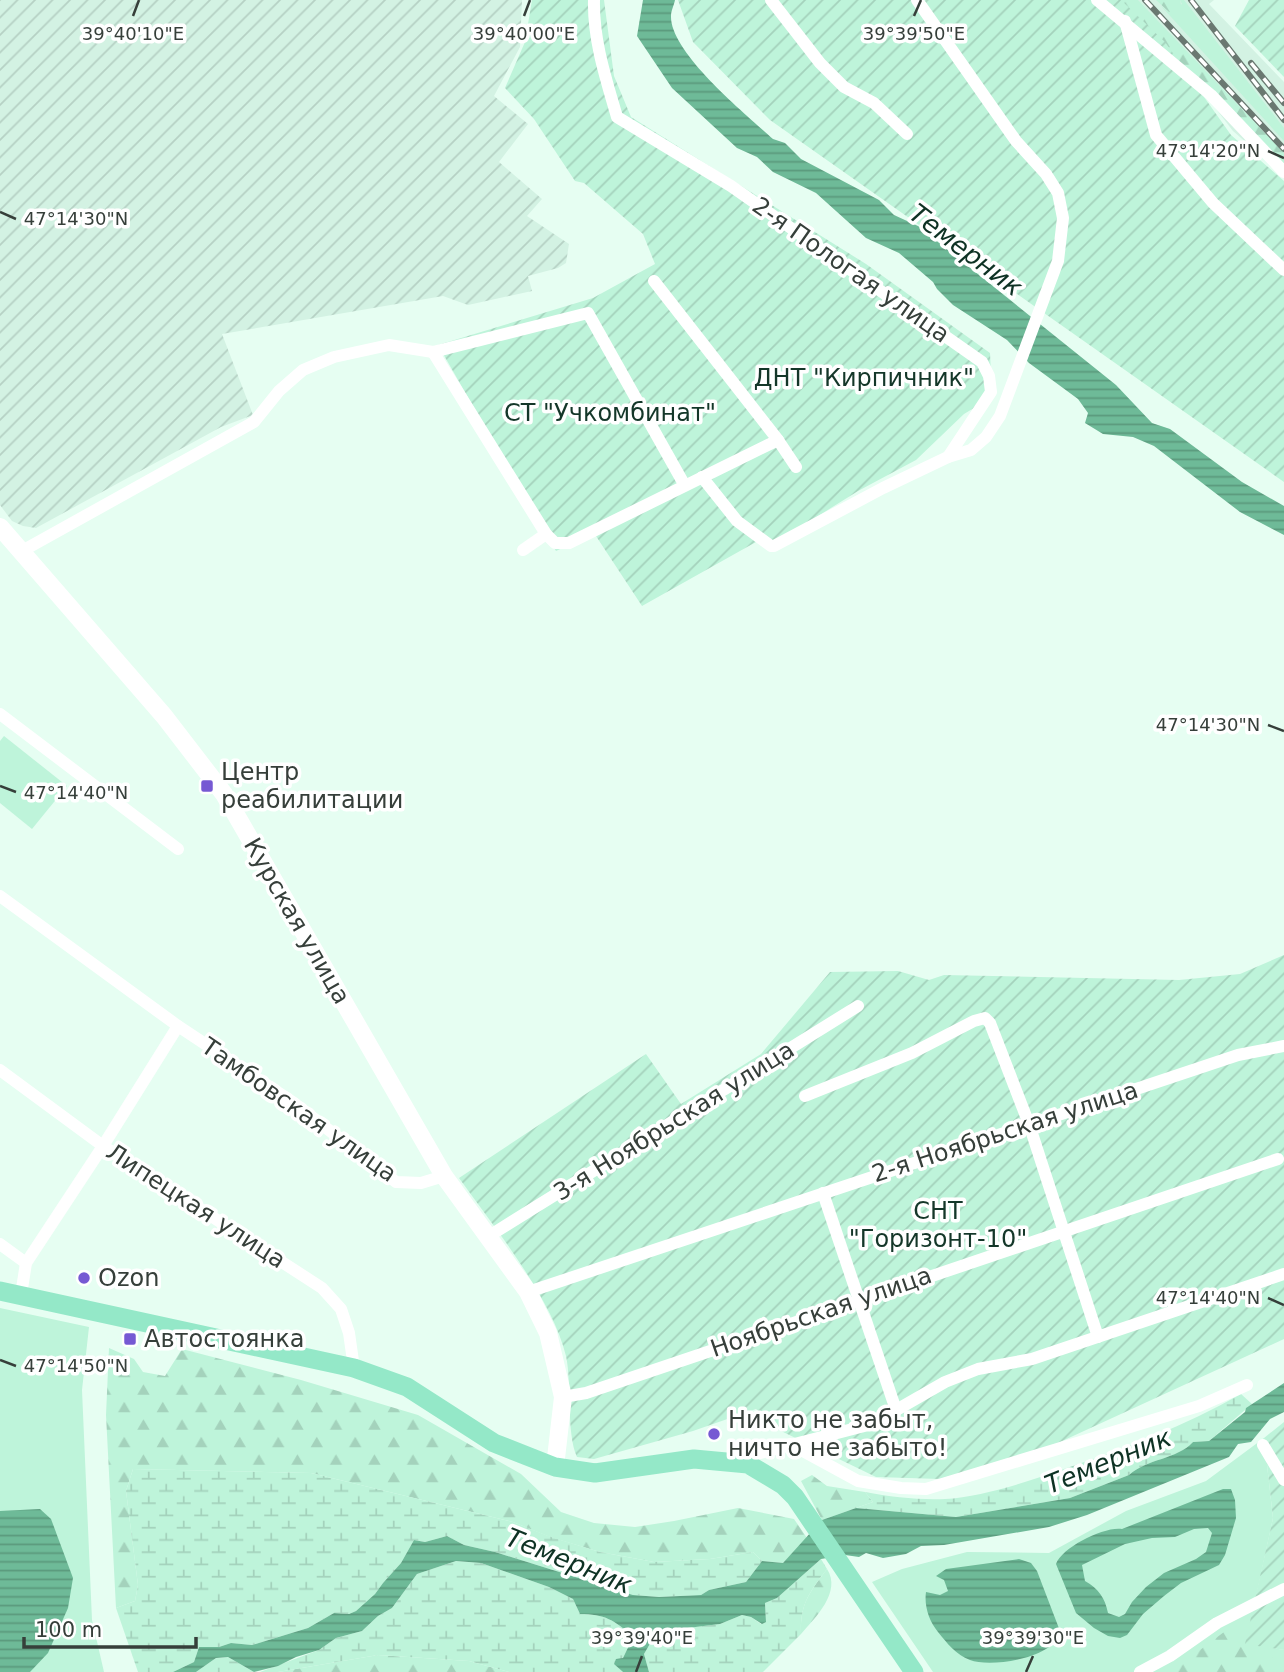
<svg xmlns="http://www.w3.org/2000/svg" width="1284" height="1672" font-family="'DejaVu Sans',sans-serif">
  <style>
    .built { fill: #d3f2e3 }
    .industrial { fill: url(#industrial-furrows) }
    .green { fill: #bef4da }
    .forest { fill: url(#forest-firs) }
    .wetland { fill: url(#wetland-marsh) }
    .garden { fill: url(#garden-furrows) }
    .water { fill: url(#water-rules); fill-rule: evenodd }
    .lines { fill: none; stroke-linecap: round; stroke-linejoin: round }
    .street { stroke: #fff; stroke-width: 12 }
    .secondary { stroke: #fff; stroke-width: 18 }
    .primary { stroke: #94e8c8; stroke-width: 19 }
    .rail-casing { stroke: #6a7871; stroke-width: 6 }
    .rail { stroke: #fff; stroke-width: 3.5; stroke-dasharray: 10; stroke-linecap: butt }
    .ticks { fill: none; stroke: #363f3a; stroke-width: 2.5 }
    .poi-dot { fill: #7659d3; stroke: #fff; stroke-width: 2.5 }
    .labels { text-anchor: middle; stroke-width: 7; stroke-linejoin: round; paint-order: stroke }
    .street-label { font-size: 24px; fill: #363f3a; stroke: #fff }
    .park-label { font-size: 24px; fill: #143729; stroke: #fff }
    .poi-label { font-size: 24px; fill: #363f3a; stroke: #fff; text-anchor: start }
    .water-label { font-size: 26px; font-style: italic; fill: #0e3224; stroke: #fff }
    .ticks-label { font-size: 18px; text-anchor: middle; fill: #363f3a; stroke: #fff; stroke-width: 7; stroke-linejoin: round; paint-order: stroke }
  </style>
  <defs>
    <pattern id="industrial-furrows" width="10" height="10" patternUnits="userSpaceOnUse" patternTransform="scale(1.75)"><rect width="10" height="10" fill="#d3f2e3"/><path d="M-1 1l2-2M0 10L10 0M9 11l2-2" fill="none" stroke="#b6d1c4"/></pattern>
    <pattern id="forest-firs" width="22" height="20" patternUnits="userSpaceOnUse" patternTransform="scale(1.75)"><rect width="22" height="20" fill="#bef4da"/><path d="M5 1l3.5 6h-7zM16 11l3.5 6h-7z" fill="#a4d2bc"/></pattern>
    <pattern id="wetland-marsh" width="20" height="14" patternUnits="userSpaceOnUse" patternTransform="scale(1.75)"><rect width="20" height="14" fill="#bef4da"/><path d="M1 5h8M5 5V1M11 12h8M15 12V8" fill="none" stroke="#a4d2bc"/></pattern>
    <pattern id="garden-furrows" width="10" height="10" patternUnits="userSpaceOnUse" patternTransform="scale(1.75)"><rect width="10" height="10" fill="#bef4da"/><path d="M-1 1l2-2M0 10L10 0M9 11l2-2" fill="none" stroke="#a4d2bc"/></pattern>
    <pattern id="water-rules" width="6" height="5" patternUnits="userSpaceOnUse" patternTransform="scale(1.75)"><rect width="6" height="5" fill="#6eba98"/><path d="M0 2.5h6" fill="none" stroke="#5b997d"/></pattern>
  </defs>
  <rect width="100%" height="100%" fill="#e6fef2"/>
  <polygon class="built" points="1100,0 1214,0 1209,4 1284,82 1284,175 1233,131 1163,40"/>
  <polygon class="industrial" points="0,0 522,0 520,47 494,96 528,124 499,162 542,199 527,216 569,244 566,263 558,268 528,276 532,291 468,305 443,296 222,334 253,415 221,427 36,528 23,526 12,521 0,505"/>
  <g class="green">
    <polygon points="1180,0 1184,0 1284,128 1284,141 1161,6 1169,12 1182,4"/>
    <polygon points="4,736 67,786 32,829 0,803 0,741"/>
    <polygon points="0,1308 89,1327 82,1390 92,1620 104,1672 0,1672"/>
    <polygon points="1264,1438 1273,1518 1246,1643 1284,1650 1284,1672 933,1672 872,1582 902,1569 967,1552 1049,1553 1126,1511 1206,1481"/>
  </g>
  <g class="forest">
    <polygon points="1100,0 1138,0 1284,153 1284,169"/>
    <polygon points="1156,0 1180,0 1182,9 1178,12 1169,12"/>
    <polygon points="109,1348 134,1359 143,1372 165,1376 182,1349 301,1380 418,1415 521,1474 561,1512 594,1523 635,1527 674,1521 738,1508 794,1519 807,1538 783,1563 762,1561 753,1552 710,1559 654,1562 600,1552 550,1537 513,1522 311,1473 133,1469 126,1491 138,1585 135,1601 116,1608 106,1415"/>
    <polygon points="812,1475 827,1486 865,1492 873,1502 822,1520 801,1481"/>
    <path d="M 827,1569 C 842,1592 815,1618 801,1634 C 800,1604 809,1593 827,1569 Z"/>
    <polygon points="1232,1626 1244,1647 1269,1647 1275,1663 1272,1672 1157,1672 1176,1668"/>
    <polygon points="378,1655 469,1661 509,1672 278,1672"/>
  </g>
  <g class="wetland">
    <path d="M 1241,1394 L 1252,1404 L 1209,1441 L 1193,1442 C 1176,1460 1148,1458 1129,1475 L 1070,1498 L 956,1517 L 856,1508 L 873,1502 L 865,1492 C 891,1497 918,1500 945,1499 C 982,1497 1030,1481 1064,1469 C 1126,1448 1185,1426 1241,1394 Z"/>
    <polygon points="133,1469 311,1473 513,1522 551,1537 600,1552 654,1562 710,1559 753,1552 762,1561 746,1582 709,1590 701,1595 659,1597 633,1595 495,1552 464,1545 447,1536 425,1542 414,1540 401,1563 383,1583 375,1594 356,1611 349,1614 334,1613 308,1628 252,1645 231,1643 219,1647 199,1647 194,1662 173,1672 138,1672 116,1608 135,1601 138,1585 126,1491"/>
    <path d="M 821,1559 L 827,1569 C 809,1593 800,1604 801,1634 L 763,1672 L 649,1672 L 644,1654 L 651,1642 L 670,1630 L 720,1624 L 742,1615 L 751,1617 L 761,1624 L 766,1621 L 765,1603 L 777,1598 Z"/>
    <path d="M 456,1561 L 481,1563 L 549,1587 L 573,1599 L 580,1614 C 604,1614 615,1620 633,1637 L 623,1658 L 614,1663 L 623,1672 L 509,1672 L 469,1661 L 378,1655 L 278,1672 L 260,1672 L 319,1650 L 336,1638 L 362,1631 L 378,1616 L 392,1608 L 417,1574 Z"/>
    <polygon points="228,1657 254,1672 196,1672 216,1658"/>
  </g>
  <g class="garden">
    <polygon points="532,0 604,0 614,76 631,117 866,264 990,353 992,397 964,414 916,460 858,491 772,545 765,537 642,606 594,533 556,551 438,345 593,298 655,264 643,234 584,183 575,181 534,119 505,88 525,42"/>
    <polygon points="678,0 1121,0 1165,42 1231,135 1284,181 1284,482 770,120 693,42"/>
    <polygon points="1249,0 1284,0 1284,77 1235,26"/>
    <path d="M 1284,955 L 1284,1339 L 1047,1448 L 940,1479 L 876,1477 L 779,1430 L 756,1409 L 693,1431 L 594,1459 L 577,1457 C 566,1432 572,1384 566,1356 C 552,1298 494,1227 459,1178 L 646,1054 L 681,1104 L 761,1054 L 830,972 L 898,971 L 929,980 L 944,975 L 1179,980 L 1240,974 Z"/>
    <polygon points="1284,1422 1284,1650 1245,1644 1273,1518 1264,1438"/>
  </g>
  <g class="water">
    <path d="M 643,0 L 675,0 C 674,5 671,11 671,16 C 670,53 747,115 773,139 L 785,143 L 801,159 L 879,200 L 894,215 L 918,226 L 1116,385 L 1152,423 L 1170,429 L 1242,482 L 1284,506 L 1284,535 L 1240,512 L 1154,446 L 1133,437 L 1103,434 L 1085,423 L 1088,413 L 1078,399 L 1029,363 L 1007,340 L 953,305 L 937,289 L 933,282 L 899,253 L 866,238 L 816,193 L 773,172 L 757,157 L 737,148 L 672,88 L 637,36 Z"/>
    <path d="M 1284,1383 L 1284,1412 L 1270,1419 L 1251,1442 L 1238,1444 L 1229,1457 L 1087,1515 L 1049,1527 L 944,1545 L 921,1546 L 906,1554 L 883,1558 L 866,1553 L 859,1557 L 845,1555 L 821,1559 L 777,1598 L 765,1603 L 766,1622 L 762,1624 L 751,1617 L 742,1615 L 720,1624 L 671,1630 L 651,1642 L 644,1654 L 649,1672 L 623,1672 L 614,1664 L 616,1659 L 623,1658 L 633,1637 C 615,1620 604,1614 580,1614 L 573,1599 L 549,1587 L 481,1563 L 456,1561 L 417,1574 L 392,1608 L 378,1616 L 362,1631 L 336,1638 L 319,1650 L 296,1657 L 278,1666 L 254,1672 L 228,1657 L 216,1658 L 196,1672 L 173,1672 L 194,1662 L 199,1647 L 219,1647 L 231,1643 L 252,1645 L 308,1628 L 334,1613 L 349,1614 L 356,1611 L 375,1594 L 383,1583 L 401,1563 L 414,1540 L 425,1542 L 447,1536 L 464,1545 L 495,1552 L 633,1595 L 659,1597 L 701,1595 L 709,1590 L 746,1582 L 762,1561 L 783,1563 L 822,1520 L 856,1508 L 956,1517 L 1070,1498 L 1129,1475 C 1148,1458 1176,1460 1193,1442 L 1209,1441 L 1245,1412 L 1246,1408 Z"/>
    <path d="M 1223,1489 L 1231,1489 L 1235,1500 L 1236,1518 L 1225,1555 L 1219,1565 L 1181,1583 L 1164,1596 L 1143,1614 L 1127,1635 L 1120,1638 L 1108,1636 L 1094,1628 L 1076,1613 L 1056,1564 C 1062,1547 1105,1526 1122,1529 ZM 1208,1528 L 1212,1533 L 1206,1552 L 1196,1559 L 1164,1573 L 1146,1587 L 1132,1602 L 1125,1614 L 1119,1617 L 1108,1613 C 1105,1598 1099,1589 1085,1581 L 1082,1565 L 1125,1544 L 1152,1538 L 1175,1537 L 1194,1529 Z"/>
    <polygon points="40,1509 51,1519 73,1578 68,1608 48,1653 30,1672 0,1672 0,1511"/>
    <path d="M 1019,1559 L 1031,1563 L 1037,1571 L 1060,1631 C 1057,1658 991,1668 970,1660 C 956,1655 947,1643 938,1632 C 929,1621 924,1606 926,1592 L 940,1595 L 948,1591 L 944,1580 L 936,1576 L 946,1569 Z"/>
  </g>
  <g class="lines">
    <g class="street">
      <path d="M 594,0 C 593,40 606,79 617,117 L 731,186 L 982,362 L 989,376 L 991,392 L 948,457"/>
      <polyline points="771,0 820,63 844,87 874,103 907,134"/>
      <polyline points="1097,0 1211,95 1284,172"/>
      <polyline points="1125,21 1156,135 1213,203 1284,270"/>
      <polyline points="654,281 778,440 796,467"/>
      <polyline points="433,352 546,534 555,543 569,543 778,440"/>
      <polyline points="702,477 737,521 771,546 774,546 883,488 948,457 971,450 986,437 1000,416 1058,261 1063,218 1058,193 1046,174 1016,141 917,0"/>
      <polyline points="523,550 546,534"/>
      <polyline points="22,551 254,422 279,391 303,370 334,357 389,345 433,352 588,313 684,484"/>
      <polyline points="0,714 178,849"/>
      <polyline points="0,896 178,1026 294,1103 396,1182 421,1183 444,1176"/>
      <polyline points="0,1070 103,1146 322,1288 341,1309 349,1333 354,1368"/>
      <polyline points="805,1096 912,1053 974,1021 985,1018 990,1023 1029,1124 1098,1337"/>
      <polyline points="823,1193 896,1410"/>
      <polyline points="489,1236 858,1006"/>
      <polyline points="0,1244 26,1263"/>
      <polyline points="528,1292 1238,1055 1284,1046"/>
      <polyline points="21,1295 26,1263 103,1146 178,1026"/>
      <polyline points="563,1397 586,1393 1278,1159"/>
      <polyline points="790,1444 858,1481 901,1488 926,1489 1199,1406 1247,1385"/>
      <polyline points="1263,1445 1284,1480"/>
      <polyline points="737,1459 872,1424 945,1382 978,1369 1032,1359 1284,1274"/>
      <polyline points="1140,1672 1170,1656 1217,1623 1284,1589"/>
    </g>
    <polyline class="secondary" points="0,527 164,716 224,794 444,1176 528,1292 548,1333 563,1397 555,1467"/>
    <polyline class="primary" points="0,1291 354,1368 407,1387 494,1443 555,1467 595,1473 694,1459 748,1464 783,1485 795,1497 914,1672"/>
    <defs>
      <g id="rail">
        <polyline points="1145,0 1284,149"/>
        <polyline points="1191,0 1284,120"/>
        <polyline points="1251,63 1284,103"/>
      </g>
    </defs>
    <use href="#rail" class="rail-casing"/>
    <use href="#rail" class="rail"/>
  </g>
  <path class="ticks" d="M 133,16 L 139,0M 524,16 L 530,0M 914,16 L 921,0M 1268,151 L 1284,158M 0,212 L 16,219M 1268,725 L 1284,731M 0,786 L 16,792M 1268,1298 L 1284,1305M 0,1360 L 16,1366M 636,1672 L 642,1656M 1026,1672 L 1033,1656"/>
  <g class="poi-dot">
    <rect x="200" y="779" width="14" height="14" rx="3.5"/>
    <circle cx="84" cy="1278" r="7"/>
    <rect x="123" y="1332" width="14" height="14" rx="3.5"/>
    <circle cx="714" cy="1434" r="7"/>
  </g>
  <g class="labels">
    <g class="street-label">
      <text transform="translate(851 270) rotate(35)" y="8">2-я Пологая улица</text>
      <text transform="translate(297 921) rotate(60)" y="8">Курская улица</text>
      <text transform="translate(299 1110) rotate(35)" y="8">Тамбовская улица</text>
      <text transform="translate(674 1121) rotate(-32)" y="8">3-я Ноябрьская улица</text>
      <text transform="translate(1005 1132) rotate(-18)" y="8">2-я Ноябрьская улица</text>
      <text transform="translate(196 1206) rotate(33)" y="8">Липецкая улица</text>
      <text transform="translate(821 1312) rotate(-19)" y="8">Ноябрьская улица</text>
    </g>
    <g class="park-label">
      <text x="864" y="386">ДНТ "Кирпичник"</text>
      <text x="610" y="421">СТ "Учкомбинат"</text>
      <text x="938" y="1219">СНТ<tspan x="938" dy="28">"Горизонт-10"</tspan></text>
    </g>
    <g class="poi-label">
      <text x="221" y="780">Центр<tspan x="221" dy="28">реабилитации</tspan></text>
      <text x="98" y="1286">Ozon</text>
      <text x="144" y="1347">Автостоянка</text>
      <text x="728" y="1428">Никто не забыт,<tspan x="728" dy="28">ничто не забыто!</tspan></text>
    </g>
    <g class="water-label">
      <text transform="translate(966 250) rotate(37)" y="9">Темерник</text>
      <text transform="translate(1108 1461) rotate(-22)" y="9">Темерник</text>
      <text transform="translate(569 1561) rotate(22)" y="9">Темерник</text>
    </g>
  </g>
  <g class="ticks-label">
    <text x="133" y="40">39°40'10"E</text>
    <text x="524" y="40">39°40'00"E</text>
    <text x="914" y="40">39°39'50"E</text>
    <text x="1208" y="157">47°14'20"N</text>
    <text x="76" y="225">47°14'30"N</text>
    <text x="1208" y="731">47°14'30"N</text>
    <text x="76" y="799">47°14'40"N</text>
    <text x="1208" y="1304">47°14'40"N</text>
    <text x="76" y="1372">47°14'50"N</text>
    <text x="642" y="1644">39°39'40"E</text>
    <text x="1033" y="1644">39°39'30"E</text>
  </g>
  <path d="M24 1637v10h172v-10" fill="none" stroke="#363f3a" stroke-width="3.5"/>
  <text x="35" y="1637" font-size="21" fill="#363f3a" stroke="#ffffff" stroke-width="5" paint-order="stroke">100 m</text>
</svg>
